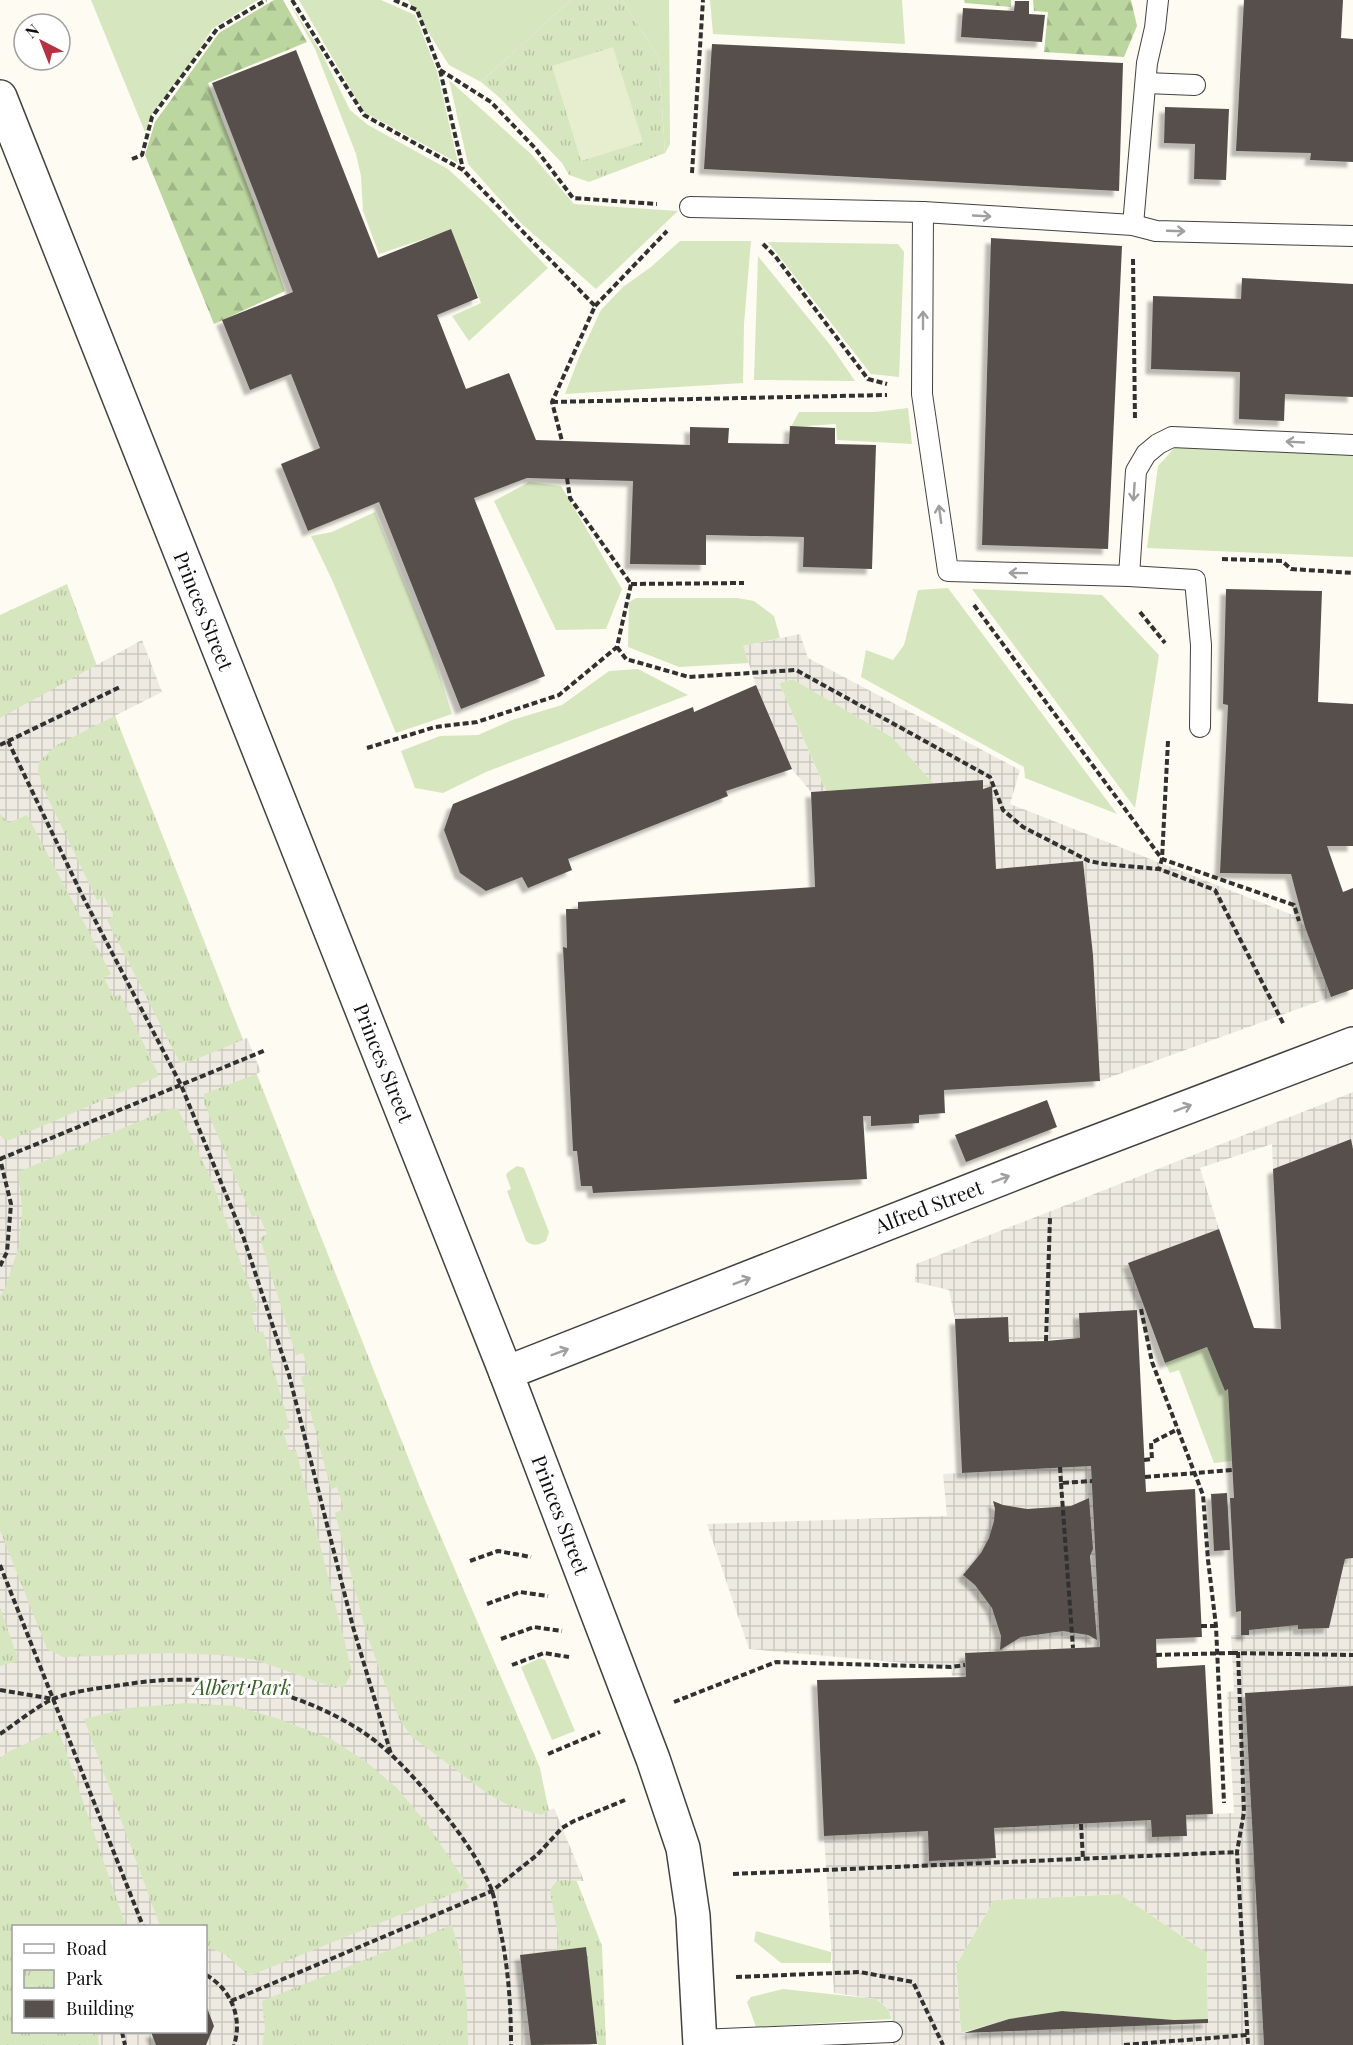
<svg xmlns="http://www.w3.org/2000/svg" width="1353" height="2045" font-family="'Playfair Display',serif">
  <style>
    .grass { fill: #d6e6be }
    .forest { fill: url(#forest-firs) }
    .park { fill: url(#park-tufts); fill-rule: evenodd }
    .pitch { fill: #e6eecf }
    .plaza { fill: url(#plaza-grid); fill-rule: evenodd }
    .building { fill: #57504c; filter: url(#shadow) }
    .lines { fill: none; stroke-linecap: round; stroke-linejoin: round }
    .service-casing { stroke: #424242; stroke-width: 22 }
    .minor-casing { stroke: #424242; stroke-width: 36 }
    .path { stroke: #313131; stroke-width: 4; stroke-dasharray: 6 3; stroke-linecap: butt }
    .service { stroke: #fff; stroke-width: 20 }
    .minor { stroke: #fff; stroke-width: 33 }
    .path-bridge { stroke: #313131; stroke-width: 4; stroke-dasharray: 6 3; stroke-linecap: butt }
    .oneway { stroke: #9f9f9f }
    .labels { text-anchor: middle; stroke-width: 6; stroke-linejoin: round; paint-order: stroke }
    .street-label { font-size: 20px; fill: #0f0f0f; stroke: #fff }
    .park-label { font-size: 20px; font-style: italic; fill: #366224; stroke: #fff }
  </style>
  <defs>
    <pattern id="forest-firs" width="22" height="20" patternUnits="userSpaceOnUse" patternTransform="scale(1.5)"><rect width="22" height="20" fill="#bcd69f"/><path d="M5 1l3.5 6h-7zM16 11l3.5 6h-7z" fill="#a0b688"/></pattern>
    <pattern id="park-tufts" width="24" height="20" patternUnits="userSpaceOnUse" patternTransform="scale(1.5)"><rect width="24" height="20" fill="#d6e6be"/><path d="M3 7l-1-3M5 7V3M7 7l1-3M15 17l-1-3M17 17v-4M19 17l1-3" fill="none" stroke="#b6c4a2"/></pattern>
    <pattern id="plaza-grid" width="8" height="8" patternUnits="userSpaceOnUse" patternTransform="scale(1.5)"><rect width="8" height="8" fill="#eeeae1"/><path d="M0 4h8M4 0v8" fill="none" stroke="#cbc8c0"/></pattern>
    <filter id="shadow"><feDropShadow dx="-5.5" dy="5.5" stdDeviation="1.5" flood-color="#0004"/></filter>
  </defs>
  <rect width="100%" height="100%" fill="#fefbf2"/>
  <g class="grass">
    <polygon points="91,0 258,0 212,29 194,58 152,114 145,132"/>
    <polygon points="288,0 321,52 350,110 368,125 448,169 487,205 548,268 469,341 452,316 481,303 451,230 379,254 363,211 361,176 356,154 315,49"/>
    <polygon points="299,0 381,0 415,15 437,71 458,163 364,112"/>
    <polygon points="408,0 571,0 481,82 449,65"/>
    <polygon points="622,0 669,0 670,144 665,153 659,58"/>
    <polygon points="710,0 902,0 905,44 713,34"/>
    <polygon points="449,80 532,155 574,204 678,211 596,289 521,223 468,164"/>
    <polygon points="680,241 751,241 744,324 743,383 565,394 580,355 601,310 623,287 651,267"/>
    <polygon points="768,242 898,244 904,252 899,377 871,374"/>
    <polygon points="758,256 831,346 855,381 754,380"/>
    <polygon points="908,408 912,444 837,440 836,424 791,427 799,412 875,412"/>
    <polygon points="1177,445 1353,452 1353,557 1147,548 1158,466"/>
    <polygon points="529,482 561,486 622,589 606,629 556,630 494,501"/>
    <polygon points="375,512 430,645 452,714 396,733 333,582 311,536 332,532"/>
    <polygon points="948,588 1117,814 1025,778 1024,767 861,677 866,650 893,660 904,645 918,590"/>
    <polygon points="972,589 1102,595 1159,655 1135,808"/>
    <polygon points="636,598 737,598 754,601 774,616 780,638 744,646 749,663 679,667 628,647 629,602"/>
    <polygon points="638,669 688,695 486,772 443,793 415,788 401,751 440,736 478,735 512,720 562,705 609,671"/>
    <polygon points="793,679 892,737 934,784 826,791 779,683"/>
    <path d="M 517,1166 L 524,1168 L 549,1232 L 546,1241 C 538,1245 534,1247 526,1241 L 507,1191 L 511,1189 L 506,1175 L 508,1172 Z"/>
    <polygon points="1207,1347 1225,1390 1228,1389 1232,1461 1214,1463 1179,1370 1170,1373 1165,1363"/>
    <polygon points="540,1658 545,1660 575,1731 552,1740 521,1667"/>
    <polygon points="1120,1894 1207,1953 1208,2019 1174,2020 1062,2011 1009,2019 961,2033 956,1965 994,1900"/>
    <polygon points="756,1931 831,1952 831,1963 781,1963 754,1941"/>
    <path d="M 783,1989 L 876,1999 C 884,2005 891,2009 891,2019 L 756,2027 L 747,2002 L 751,1997 Z"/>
  </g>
  <g class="forest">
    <polygon points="274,0 283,0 307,42 208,83 255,205 285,291 214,324 145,155 155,122 219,33"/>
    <polygon points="964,0 1011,0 1011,7 965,3"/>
    <polygon points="1033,0 1131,0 1137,26 1124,57 1044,52 1048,12 1034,11"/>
  </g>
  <g class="park">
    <polygon points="571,0 622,0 659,58 665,153 589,182 569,175 562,163 500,98 481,82"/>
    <path d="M 67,584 L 116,718 L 423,1495 L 540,1768 L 548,1807 L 602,1946 L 606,2045 L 597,2045 L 585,1947 L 520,1955 L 531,2045 L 0,2045 L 0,615 ZM 14,1926 L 206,1926 L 206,2032 L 14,2032 Z"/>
  </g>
  <polygon class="pitch" points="613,47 643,142 581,161 552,66"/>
  <g class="plaza">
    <polygon points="800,634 808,658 1020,770 1010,804 1293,915 1305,927 1331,997 1100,1081 1093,955 1083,861 996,869 992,787 983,789 982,780 934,784 892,737 792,679 779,683 826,791 811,792 792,769 756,685 743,646"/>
    <polygon points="142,640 162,692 55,746 39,762 38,771 43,788 97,900 104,897 114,916 107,920 180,1063 187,1063 247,1038 261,1072 204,1094 204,1103 252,1217 259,1215 267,1234 260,1238 296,1355 303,1353 309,1374 301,1377 331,1489 337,1487 344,1509 335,1513 366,1632 384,1682 400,1720 411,1736 488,1794 512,1807 541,1815 554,1808 584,1881 561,1880 556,1882 550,1890 559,1942 557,1950 520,1955 531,2045 468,2045 467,2006 462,1961 452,1925 262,2001 265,2029 262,2045 206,2045 214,2026 206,2005 206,1946 226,1955 249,1976 469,1887 427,1824 397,1788 365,1761 331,1739 276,1718 235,1706 186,1703 129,1708 84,1719 160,1926 126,1926 58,1729 8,1752 0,1758 0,1666 15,1662 18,1659 0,1607 0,1530 47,1649 63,1657 174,1653 221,1655 256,1660 335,1688 345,1686 352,1671 296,1450 289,1450 283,1431 290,1428 263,1331 257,1333 251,1313 258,1311 212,1181 178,1109 172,1108 164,1111 18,1172 22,1207 19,1246 5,1289 0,1296 0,1135 3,1139 10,1140 159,1076 120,994 114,997 104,978 111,974 27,815 8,823 0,814 0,718"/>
    <polygon points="1353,1092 1353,1149 1350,1139 1273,1169 1272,1144 1200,1168 1219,1229 1128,1263 1144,1307 1137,1310 1079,1313 1080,1338 1009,1342 1008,1317 955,1319 949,1290 915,1282 916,1264"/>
    <polygon points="1091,1466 1100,1647 965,1653 966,1677 952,1676 951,1667 749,1649 707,1524 947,1516 943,1474"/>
    <path d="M 1353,1558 L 1353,1686 L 1245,1693 L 1264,2045 L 893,2045 L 891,2014 L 886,2006 L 876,1999 L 834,1993 L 824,1836 L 928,1831 L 929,1861 L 996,1858 L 994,1828 L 1151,1820 L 1152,1837 L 1187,1836 L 1186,1815 L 1234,1813 L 1227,1692 L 1234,1691 L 1231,1635 L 1249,1635 L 1249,1630 L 1298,1625 L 1298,1629 L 1329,1628 L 1345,1559 ZM 1120,1894 L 1207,1953 L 1208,2023 L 961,2033 L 956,1965 L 994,1900 Z"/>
    <polygon points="97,2032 151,2032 156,2045 99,2045"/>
  </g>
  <g class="building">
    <polygon points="1244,0 1343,0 1341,38 1353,39 1353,162 1310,160 1311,153 1236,151"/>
    <polygon points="1015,1 1029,1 1029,14 1045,15 1042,42 961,37 963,8 1014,11"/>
    <polygon points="712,44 1123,63 1119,191 704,169"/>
    <polygon points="296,50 378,258 451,229 478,298 437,315 466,389 509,373 536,440 690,445 690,427 729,428 728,443 789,444 790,426 835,428 835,444 876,445 872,569 803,567 804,537 706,535 706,565 630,564 633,481 527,478 474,498 545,676 461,709 379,502 308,531 281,464 320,448 291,374 250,390 222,320 293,292 212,83"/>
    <polygon points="1165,107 1229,109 1226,180 1194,179 1195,144 1164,143"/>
    <polygon points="991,238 1122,246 1108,549 982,545"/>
    <polygon points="1242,278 1353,284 1353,397 1285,394 1284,421 1239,419 1240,372 1151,369 1153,296 1241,299"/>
    <polygon points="1226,589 1322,591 1318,702 1353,704 1353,846 1327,846 1343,892 1353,888 1353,989 1331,997 1305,927 1291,874 1220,873 1228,705 1223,704"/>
    <polygon points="756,685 792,769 726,791 728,796 568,859 572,870 528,888 522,877 486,891 460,873 444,830 453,804 693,707 694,712"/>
    <polygon points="983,780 983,789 992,786 996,869 1083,861 1093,955 1100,1081 944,1090 945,1113 919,1115 919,1123 871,1126 871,1116 863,1116 867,1179 593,1193 592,1186 581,1186 577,1151 573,1151 563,947 567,948 566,909 578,909 578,902 815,887 811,792"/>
    <polygon points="1047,1100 1057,1127 966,1162 955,1135"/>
    <polygon points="1351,1139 1353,1149 1353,1558 1345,1559 1329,1628 1298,1629 1298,1625 1249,1630 1249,1635 1241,1635 1241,1611 1236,1612 1230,1498 1234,1498 1228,1389 1225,1391 1207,1347 1165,1363 1128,1263 1219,1229 1254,1328 1281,1329 1273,1169"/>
    <polygon points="1137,1310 1146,1492 1195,1489 1202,1637 1156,1639 1157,1668 1205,1665 1213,1814 1186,1815 1187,1836 1152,1837 1151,1820 994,1828 996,1858 929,1861 928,1831 824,1836 817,1680 966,1677 965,1653 1100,1647 1091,1466 962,1473 955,1319 1008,1317 1009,1342 1046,1341 1080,1338 1079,1313"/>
    <polygon points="1227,1493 1230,1550 1214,1551 1211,1494"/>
    <polygon points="1089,1498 1093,1549 1090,1556 1091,1567 1097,1640 1088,1635 1063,1631 1021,1637 1000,1650 1001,1636 992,1608 975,1585 963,1575 981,1553 989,1538 994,1521 995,1509 993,1501 1003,1505 1027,1509 1071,1506"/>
    <polygon points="1353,1686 1353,2045 1264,2045 1245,1693"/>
    <polygon points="586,1947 597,2044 531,2045 520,1955"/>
    <polygon points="206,2005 214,2026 206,2045 156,2045 151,2032 206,2032"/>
    <polygon points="1062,2011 1174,2020 1208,2019 1208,2023 964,2033 1009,2019"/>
  </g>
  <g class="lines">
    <defs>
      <g id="service">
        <polyline points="1146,83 1195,85"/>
        <polyline points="690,207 923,212 1133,225 1156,231 1353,236"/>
        <polyline points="923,212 922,394 948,571 1129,576 1136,471 1146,454 1158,444 1172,437 1353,445"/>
        <polyline points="1133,225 1147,63 1155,28 1158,0"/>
        <polyline points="1129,576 1195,580 1201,645 1200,727"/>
        <polyline points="699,2040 892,2032"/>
      </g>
      <g id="minor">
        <polyline points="0,97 506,1373 653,1759 683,1848 693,1916 700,2045"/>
        <polyline points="506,1373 1051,1159 1353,1044"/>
      </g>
    </defs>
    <use href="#service" class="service-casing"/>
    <use href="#minor" class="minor-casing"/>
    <g class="path">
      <polyline points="292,0 364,115 463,170 595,306 552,402 562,441"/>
      <polyline points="394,0 417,10 440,70 463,169"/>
      <polyline points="440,70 491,102 535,148 573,198 657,204"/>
      <polyline points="132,159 142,155 152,117 217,29 266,0"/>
      <polyline points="692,173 703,0"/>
      <polyline points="763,244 775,256 868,379 887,384"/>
      <polyline points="1133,259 1135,420"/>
      <polyline points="595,306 667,231"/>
      <polyline points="552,402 887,395"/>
      <polyline points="1222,559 1282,561 1291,569 1353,573"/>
      <polyline points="631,584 744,583"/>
      <polyline points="974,605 1162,859 1159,869"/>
      <polyline points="1140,612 1165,643"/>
      <polyline points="617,647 626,659 689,677 796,670 990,777 1003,810 1023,827 1089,861 1104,864 1159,869 1215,890 1284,1025"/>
      <polyline points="8,741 83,897 181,1085 243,1236 289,1375 353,1627 391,1754"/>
      <polyline points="1168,741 1162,859 1294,905 1299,921"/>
      <polyline points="0,745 120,687"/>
      <polyline points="367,748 435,727 477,722 559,695 617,647 631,584 570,498 567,478"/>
      <polyline points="0,1159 266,1050"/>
      <polyline points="0,1266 7,1252 11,1204 0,1159"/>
      <polyline points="1141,1309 1152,1362 1203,1495 1208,1560 1216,1626 1224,1803"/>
      <polyline points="1046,1341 1050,1218"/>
      <polyline points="1144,1460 1152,1459 1151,1443 1178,1429"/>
      <polyline points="1060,1467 1061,1483 1092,1481"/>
      <polyline points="1061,1483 1073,1648"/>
      <polyline points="470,1561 498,1551 531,1557"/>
      <polyline points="0,1565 143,1926"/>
      <polyline points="487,1604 520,1592 548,1596"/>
      <polyline points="1201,1626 1216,1626"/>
      <polyline points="501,1639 534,1627 562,1631"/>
      <polyline points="1238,1652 1244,1812 1237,1852 1248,2045"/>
      <polyline points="1232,1653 1353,1655"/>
      <polyline points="512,1665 544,1653 569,1657"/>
      <polyline points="0,1690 53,1699"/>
      <polyline points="674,1702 776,1662 951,1667 965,1665"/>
      <path d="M 0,1734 C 17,1723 34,1708 53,1699 C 71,1691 108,1687 128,1684 C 209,1671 294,1687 363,1732 C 391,1751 415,1778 437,1805 C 458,1830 478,1858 491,1888 C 495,1899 497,1912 499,1924 C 508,1964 511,2003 511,2045"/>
      <polyline points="548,1754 600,1732"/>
      <polyline points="1081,1824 1083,1859"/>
      <polyline points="733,1874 1237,1852"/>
      <path d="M 206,1975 C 231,1989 243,2018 234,2045"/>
      <polyline points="736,1977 860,1972 913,1982 943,2045"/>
      <polyline points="231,2001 492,1891 537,1855 562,1828 574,1821 625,1800"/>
      <polyline points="122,2032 125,2045"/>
      <polyline points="1124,2045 1247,2035"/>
    </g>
    <use href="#service" class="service"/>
    <use href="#minor" class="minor"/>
    <g class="path-bridge">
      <polyline points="1145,1477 1233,1470"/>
      <polyline points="1156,1655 1232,1653"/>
    </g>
  </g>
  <defs><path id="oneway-shaft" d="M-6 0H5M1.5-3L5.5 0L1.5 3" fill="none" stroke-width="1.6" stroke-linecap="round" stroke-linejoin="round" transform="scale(1.5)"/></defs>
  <g class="oneway">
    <use href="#oneway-shaft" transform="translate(982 216) rotate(3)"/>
    <use href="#oneway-shaft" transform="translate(1176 231) rotate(2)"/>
    <use href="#oneway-shaft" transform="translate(923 320) rotate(-90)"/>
    <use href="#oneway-shaft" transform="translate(1295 442) rotate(-177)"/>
    <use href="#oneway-shaft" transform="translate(1134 492) rotate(94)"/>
    <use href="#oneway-shaft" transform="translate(940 514) rotate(-98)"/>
    <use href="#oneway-shaft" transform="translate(1018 573) rotate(-179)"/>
    <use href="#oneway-shaft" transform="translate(1183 1108) rotate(-21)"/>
    <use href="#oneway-shaft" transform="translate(1001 1179) rotate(-21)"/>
    <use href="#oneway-shaft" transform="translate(742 1281) rotate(-21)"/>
    <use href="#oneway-shaft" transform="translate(560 1352) rotate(-21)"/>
  </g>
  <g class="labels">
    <g class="street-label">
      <text transform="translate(203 611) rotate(68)" y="7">Princes Street</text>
      <text transform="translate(383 1063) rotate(68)" y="7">Princes Street</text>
      <text transform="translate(929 1207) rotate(-21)" y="7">Alfred Street</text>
      <text transform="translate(560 1515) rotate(69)" y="7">Princes Street</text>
    </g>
    <g class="park-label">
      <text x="242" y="1695">Albert Park</text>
    </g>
  </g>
  <rect x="12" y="1925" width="195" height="108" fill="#ffffff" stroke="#9f9f9f" stroke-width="1.5"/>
  <rect x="24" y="1944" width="30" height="9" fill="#ffffff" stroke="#9f9f9f" stroke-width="1.5"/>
  <text x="66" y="1955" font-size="18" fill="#0f0f0f">Road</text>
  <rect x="24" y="1970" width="30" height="18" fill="url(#park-tufts)" stroke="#9f9f9f" stroke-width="1.5"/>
  <text x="66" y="1985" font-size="18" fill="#0f0f0f">Park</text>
  <rect x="24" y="2000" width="30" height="18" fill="#57504c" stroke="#9f9f9f" stroke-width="1.5"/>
  <text x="66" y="2015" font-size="18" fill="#0f0f0f">Building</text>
  <g transform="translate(42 42) rotate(318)"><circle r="28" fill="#ffffff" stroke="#9f9f9f" stroke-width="1.5"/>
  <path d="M0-4.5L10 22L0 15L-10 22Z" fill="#b43242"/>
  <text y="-9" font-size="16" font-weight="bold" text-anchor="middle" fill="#0f0f0f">N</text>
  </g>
</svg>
